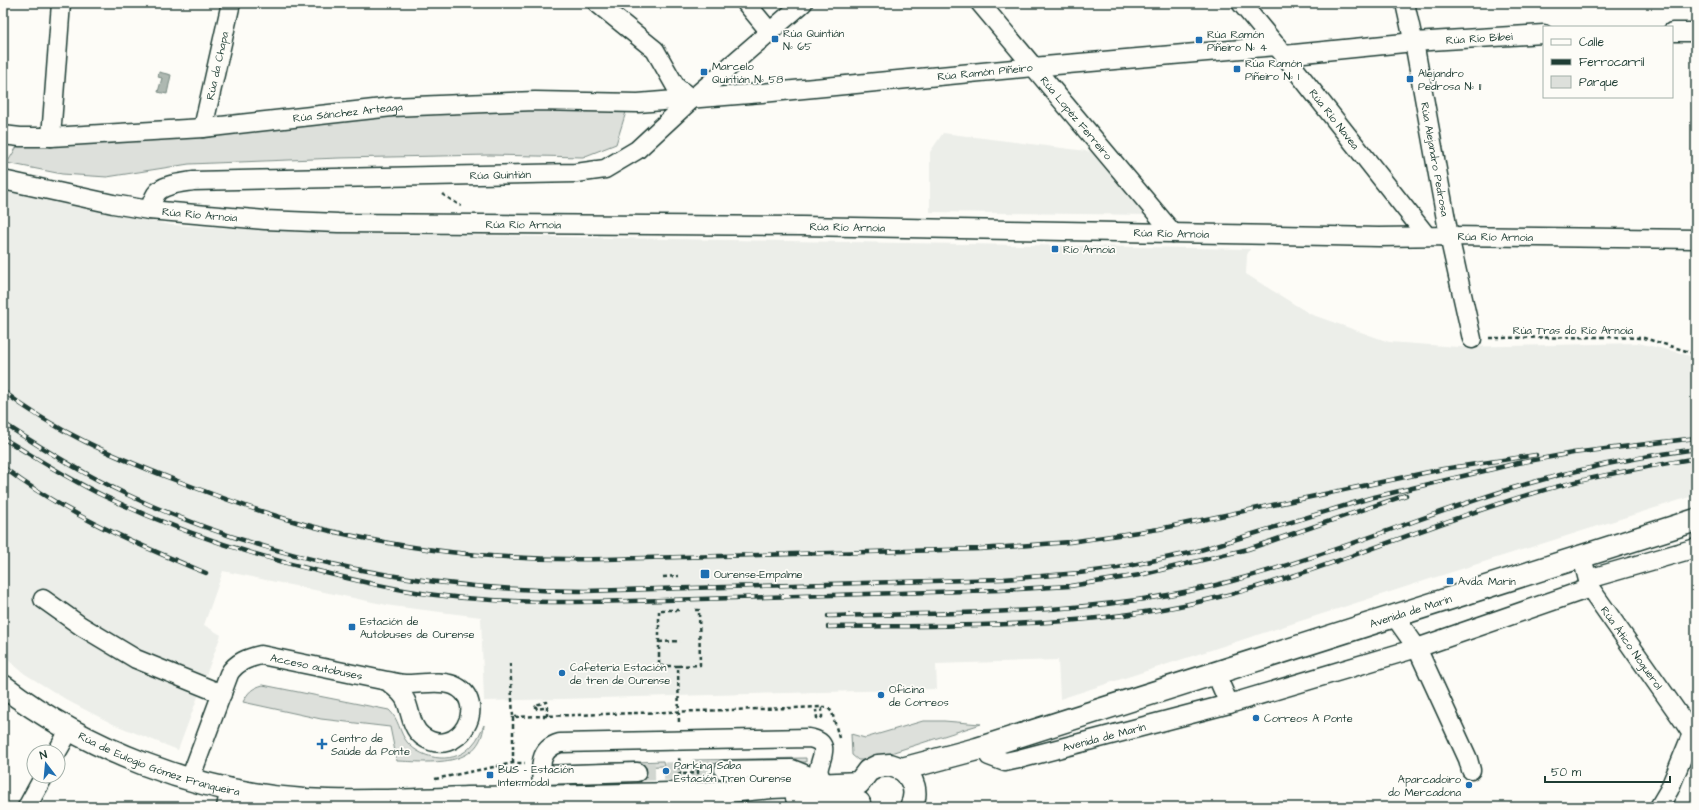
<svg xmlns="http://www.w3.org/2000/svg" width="1699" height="810" font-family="'Architects Daughter',sans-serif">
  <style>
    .built { fill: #eceee9 }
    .green { fill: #dde0db; stroke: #7e8e88 }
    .water { fill: #aeb8b1; stroke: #75877f }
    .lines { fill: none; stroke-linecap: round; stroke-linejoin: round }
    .minor-tunnel { stroke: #d1d6d0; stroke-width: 18; stroke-dasharray: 18 9; stroke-linecap: butt }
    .minor-casing { stroke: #1f3d34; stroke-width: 21 }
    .major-casing { stroke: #1f3d34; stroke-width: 25 }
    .path { stroke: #1f3d34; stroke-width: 2.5; stroke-dasharray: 4 3; stroke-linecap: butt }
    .minor { stroke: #fdfcf7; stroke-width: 18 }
    .major { stroke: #fdfcf7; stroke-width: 22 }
    .rail-casing { stroke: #1f3d34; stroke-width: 4.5 }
    .rail { stroke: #fdfcf7; stroke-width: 3; stroke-dasharray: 9; stroke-linecap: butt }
    .poi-dot { fill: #1f6fb2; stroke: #fdfcf7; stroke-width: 1.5 }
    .labels { text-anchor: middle; stroke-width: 3.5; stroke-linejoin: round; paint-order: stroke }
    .poi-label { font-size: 11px; fill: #1f3d34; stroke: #fdfcf7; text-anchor: start }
    .street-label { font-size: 11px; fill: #1f3d34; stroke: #fdfcf7 }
  </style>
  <rect width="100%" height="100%" fill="#fdfcf7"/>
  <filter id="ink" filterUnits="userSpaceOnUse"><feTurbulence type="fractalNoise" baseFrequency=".025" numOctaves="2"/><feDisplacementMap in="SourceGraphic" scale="8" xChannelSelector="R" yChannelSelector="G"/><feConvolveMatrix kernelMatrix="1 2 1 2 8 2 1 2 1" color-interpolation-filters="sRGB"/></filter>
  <g filter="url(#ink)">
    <g class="built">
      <polygon points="943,133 1110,154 1149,215 930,212 930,152"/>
      <polygon points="3,191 171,225 324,233 1250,249 1247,255 1246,274 1310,314 1389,342 1458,347 1638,343 1677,352 1696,358 1696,495 1430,579 1060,699 1058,660 936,664 937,689 484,701 481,617 392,606 223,571 204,625 221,635 178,750 113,724 72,703 25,674 3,656"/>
    </g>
    <g class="green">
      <polygon points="596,107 626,112 616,144 583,157 490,155 339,158 189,164 107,177 62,174 7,163 18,145 434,109"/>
      <path d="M 263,685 L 389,710 C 399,719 399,732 407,742 C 423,761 457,765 473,744 C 478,739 481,731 484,725 C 480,769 429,762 397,761 L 390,727 L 321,719 L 243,702 C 248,692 252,688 263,685 Z"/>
      <polygon points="923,721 944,721 981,724 869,760 858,760 852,755 851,734 865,738"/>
      <polygon points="806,758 806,762 693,764 693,760"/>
      <polygon points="663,761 664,766 554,769 554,765"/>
    </g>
    <polygon class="water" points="159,72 171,75 167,94 158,92 162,78 158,77"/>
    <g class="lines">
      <polyline class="minor-tunnel" points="637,772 724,770"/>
      <defs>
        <g id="minor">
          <polyline points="597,3 655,50 676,87 692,99"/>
          <polyline points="746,3 770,32"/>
          <path id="s1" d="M 980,3 L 1173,233"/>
          <path id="s2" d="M 1241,3 L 1284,55 L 1426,235"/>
          <path id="s3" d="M 1405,3 L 1416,53 L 1449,236 L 1472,339"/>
          <polyline points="1672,32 1696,32"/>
          <path id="s4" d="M 1284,55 L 1414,42 L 1544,34"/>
          <path id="s5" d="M 203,128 L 231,3"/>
          <path id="s6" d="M 3,135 L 20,137 L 51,137 L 203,128 L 392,107 L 535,101 L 638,103 L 762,93 L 1033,67 L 1277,46"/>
          <polyline points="51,137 61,3"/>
          <path id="s7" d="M 3,180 L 113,204 L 149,210 L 265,220 L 338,223 L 802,226 L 1379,237 L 1449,236 L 1696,239"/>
          <path id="s8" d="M 149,210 C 151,205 153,199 156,194 C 163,184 181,183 193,181 L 576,173 L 605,169 L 637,150 L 692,99 L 803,3"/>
          <path id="s9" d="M 1582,557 L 1590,588 L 1682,719 L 1692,734 L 1696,736"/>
          <polyline points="1588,579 1696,548"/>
          <polyline points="43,599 81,626 136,659 222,694"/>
          <polyline points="1395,617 1417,648 1468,759 1471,770"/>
          <polyline points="1216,674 1229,704"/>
          <path id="s10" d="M 985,747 L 989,756 L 1005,762 L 1019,759 L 1229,704 L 1417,648 L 1590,588"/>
          <polyline points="57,752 70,729"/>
          <polyline points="724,770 792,769 822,781"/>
          <polyline points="542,775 637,772"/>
          <path id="s11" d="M 190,779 L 229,674 C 236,662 248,658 261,655 L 387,681 C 394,682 401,684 408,684 C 423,684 439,680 453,685 C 492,701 458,763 422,736 C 411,727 411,713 406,701 C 402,692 394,687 387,681"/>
          <path d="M 543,797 C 542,775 534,750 560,743 L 809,738 C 836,743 816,762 819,773 C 820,779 824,782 829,784"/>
          <polyline points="27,807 44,776"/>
          <polyline points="226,807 230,788"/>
          <polyline points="1659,807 1669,790 1696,724"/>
        </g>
        <g id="major">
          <path id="s12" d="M 3,686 C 87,750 198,793 304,800 C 358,803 413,800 467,798 C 534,797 601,796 669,794 L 704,795"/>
          <path d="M 902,769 C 914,779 918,793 911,807"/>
          <path id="s13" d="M 690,795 L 772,787 L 859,783 L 868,771 L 878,766 L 890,765 L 902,769 L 977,749 L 1696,520"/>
          <polyline points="797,798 859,803"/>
        </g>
      </defs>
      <use href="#minor" class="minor-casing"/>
      <use href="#major" class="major-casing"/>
      <g class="path">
        <polyline points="442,194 461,206"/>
        <polyline points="1489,338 1605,337 1644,338 1696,354"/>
        <polyline points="663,577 679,576"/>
        <polyline points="679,610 659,610 659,666 678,666 679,725"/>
        <polyline points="659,642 680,641"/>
        <polyline points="510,663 513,717 822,707 822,717 820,719 817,718 816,710"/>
        <polyline points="678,666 700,665 699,610 693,610"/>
        <polyline points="822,707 827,707 832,712 839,738"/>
        <polyline points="544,708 537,709 535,705 547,702 547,716"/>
        <polyline points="513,717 513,763"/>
        <polyline points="683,774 698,773 698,765 695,765 695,770"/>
        <polyline points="678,775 680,774 679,756"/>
        <polyline points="435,779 513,763 525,763"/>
      </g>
      <use href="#minor" class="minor"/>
      <use href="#major" class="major"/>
      <defs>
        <g id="rail">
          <path d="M 3,391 C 54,431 115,457 175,480 C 232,502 290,523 349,535 C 434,554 519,561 606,559 L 980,549 L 1070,542 L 1159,529 L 1443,469 L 1536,455"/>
          <path d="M 3,423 C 43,449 83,474 126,494 C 269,562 429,591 586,591 L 1004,579 L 1079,573 L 1118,568 L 1194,552 L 1370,498 L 1518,463 L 1573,453 L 1696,438"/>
          <path d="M 3,438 C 37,459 70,480 106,497 C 175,530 247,554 322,572 C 362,582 404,592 445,596 C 507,603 569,603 631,601 L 1000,590 L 1070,586 L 1140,575 L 1248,549 L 1406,495"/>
          <path d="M 3,467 C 63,513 136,544 206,573"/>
          <path d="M 828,616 C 963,612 1101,616 1232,581 C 1328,556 1418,517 1513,488 C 1573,470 1634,457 1696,449"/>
          <path d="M 828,627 C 950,625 1079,629 1198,602 C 1313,577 1421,526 1534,493 C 1587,477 1642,468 1696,458"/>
        </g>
      </defs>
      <use href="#rail" class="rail-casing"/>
      <use href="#rail" class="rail"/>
    </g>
  </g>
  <g class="poi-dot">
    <rect x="771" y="35" width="8" height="8" rx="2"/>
    <rect x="1195" y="36" width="8" height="8" rx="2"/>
    <rect x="1233" y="65" width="8" height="8" rx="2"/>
    <rect x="700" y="68" width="8" height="8" rx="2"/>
    <rect x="1406" y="75" width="8" height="8" rx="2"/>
    <rect x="1051" y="245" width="8" height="8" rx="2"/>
    <rect x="700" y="569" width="10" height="10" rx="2"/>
    <rect x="1446" y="577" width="8" height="8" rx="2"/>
    <rect x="348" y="623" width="8" height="8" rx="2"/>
    <circle cx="562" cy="673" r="4"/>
    <circle cx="881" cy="695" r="4"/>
    <circle cx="1256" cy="718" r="4"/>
    <path d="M320 738h4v4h4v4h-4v4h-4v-4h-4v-4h4z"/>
    <circle cx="666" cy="771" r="4"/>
    <rect x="486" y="771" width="8" height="8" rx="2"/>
    <circle cx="1469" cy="785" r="4"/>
  </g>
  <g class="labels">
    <g class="poi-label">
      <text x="783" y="37">Rúa Quintián<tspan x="783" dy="13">Nº 65</tspan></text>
      <text x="1207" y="38">Rúa Ramón<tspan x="1207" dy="13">Piñeiro Nº 4</tspan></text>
      <text x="1245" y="67">Rúa Ramón<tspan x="1245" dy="13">Piñeiro Nº 1</tspan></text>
      <text x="712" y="70">Marcelo<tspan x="712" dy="13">Quintián Nº 58</tspan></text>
      <text x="1418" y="77">Alejandro<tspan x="1418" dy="13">Pedrosa Nº 11</tspan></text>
      <text x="1063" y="253">Río Arnoia</text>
      <text x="714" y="578">Ourense-Empalme</text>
      <text x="1458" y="585">Avda. Marín</text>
      <text x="360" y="625">Estación de<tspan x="360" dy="13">Autobuses de Ourense</tspan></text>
      <text x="570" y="671">Cafetería Estación<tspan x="570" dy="13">de tren de Ourense</tspan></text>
      <text x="889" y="693">Oficina<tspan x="889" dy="13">de Correos</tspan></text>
      <text x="1264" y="722">Correos A Ponte</text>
      <text x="331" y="742">Centro de<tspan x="331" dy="13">Saúde da Ponte</tspan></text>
      <text x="674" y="769">Parking Saba<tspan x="674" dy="13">Estación Tren Ourense</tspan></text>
      <text x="498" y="773">BUS - Estación<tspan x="498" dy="13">Intermodal</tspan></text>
      <text x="1461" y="783" text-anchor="end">Aparcadoiro<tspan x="1461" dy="13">do Mercadona</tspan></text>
    </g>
    <g class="street-label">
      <text dy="4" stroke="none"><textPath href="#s4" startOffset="196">Rúa Río Bibei</textPath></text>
      <text dy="4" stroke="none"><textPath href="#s5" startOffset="64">Rúa da Chapa</textPath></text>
      <text dy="4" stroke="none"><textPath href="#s6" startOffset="985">Rúa Ramón Piñeiro</textPath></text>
      <text dy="4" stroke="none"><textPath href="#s6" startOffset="346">Rúa Sánchez Arteaga</textPath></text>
      <text dy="4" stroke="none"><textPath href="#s1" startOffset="150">Rúa Lopéz Ferreiro</textPath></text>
      <text dy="4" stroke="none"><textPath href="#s2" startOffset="149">Rúa Río Navea</textPath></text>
      <text dy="4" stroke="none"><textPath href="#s3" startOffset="159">Rúa Alejandro Pedrosa</textPath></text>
      <text dy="4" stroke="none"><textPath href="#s8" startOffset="365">Rúa Quintián</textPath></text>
      <text dy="4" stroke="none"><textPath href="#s7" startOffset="200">Rúa Río Arnoia</textPath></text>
      <text dy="4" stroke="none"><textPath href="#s7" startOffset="524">Rúa Río Arnoia</textPath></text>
      <text dy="4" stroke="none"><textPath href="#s7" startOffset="848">Rúa Río Arnoia</textPath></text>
      <text dy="4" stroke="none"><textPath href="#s7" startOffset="1172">Rúa Río Arnoia</textPath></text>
      <text dy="4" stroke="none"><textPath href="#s7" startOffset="1496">Rúa Río Arnoia</textPath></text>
      <text x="1573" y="334">Rúa Tras do Río Arnoia</text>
      <text dy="4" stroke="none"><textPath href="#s13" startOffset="753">Avenida de Marín</textPath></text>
      <text dy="4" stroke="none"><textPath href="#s9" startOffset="105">Rúa Ático Noguerol</textPath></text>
      <text dy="4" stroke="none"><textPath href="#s11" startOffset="207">Acceso autobuses</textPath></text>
      <text dy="4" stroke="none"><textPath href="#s10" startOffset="129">Avenida de Marín</textPath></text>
      <text dy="4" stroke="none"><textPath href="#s12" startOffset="176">Rúa de Eulogio Gómez Franqueira</textPath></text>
    </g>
  </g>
  <rect width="1699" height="810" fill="none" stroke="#fdfcf7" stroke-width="16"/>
  <rect x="8" y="8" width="1683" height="794" fill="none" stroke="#1f3d34" stroke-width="1.5" filter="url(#ink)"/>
  <rect x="1543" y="26" width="130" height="72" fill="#fdfcf7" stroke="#a4b0a9"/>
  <rect x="1551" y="39" width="20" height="6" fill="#fdfcf7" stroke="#a4b0a9"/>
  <text x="1579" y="46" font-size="12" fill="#1f3d34">Calle</text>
  <rect x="1551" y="59" width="20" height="6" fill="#1f3d34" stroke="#a4b0a9"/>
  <text x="1579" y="66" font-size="12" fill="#1f3d34">Ferrocarril</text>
  <rect x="1551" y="76" width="20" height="12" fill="#dde0db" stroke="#a4b0a9"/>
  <text x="1579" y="86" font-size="12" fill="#1f3d34">Parque</text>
  <g transform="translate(46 764) rotate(344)"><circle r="19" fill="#fdfcf7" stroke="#a4b0a9"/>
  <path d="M0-3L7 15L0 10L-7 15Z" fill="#1f6fb2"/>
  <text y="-6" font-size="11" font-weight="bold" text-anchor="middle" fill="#1f3d34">N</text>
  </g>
  <path d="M1545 776v6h125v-6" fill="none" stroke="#1f3d34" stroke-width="2"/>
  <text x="1551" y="776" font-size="12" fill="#1f3d34" stroke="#fdfcf7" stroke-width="3" paint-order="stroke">50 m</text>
</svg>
